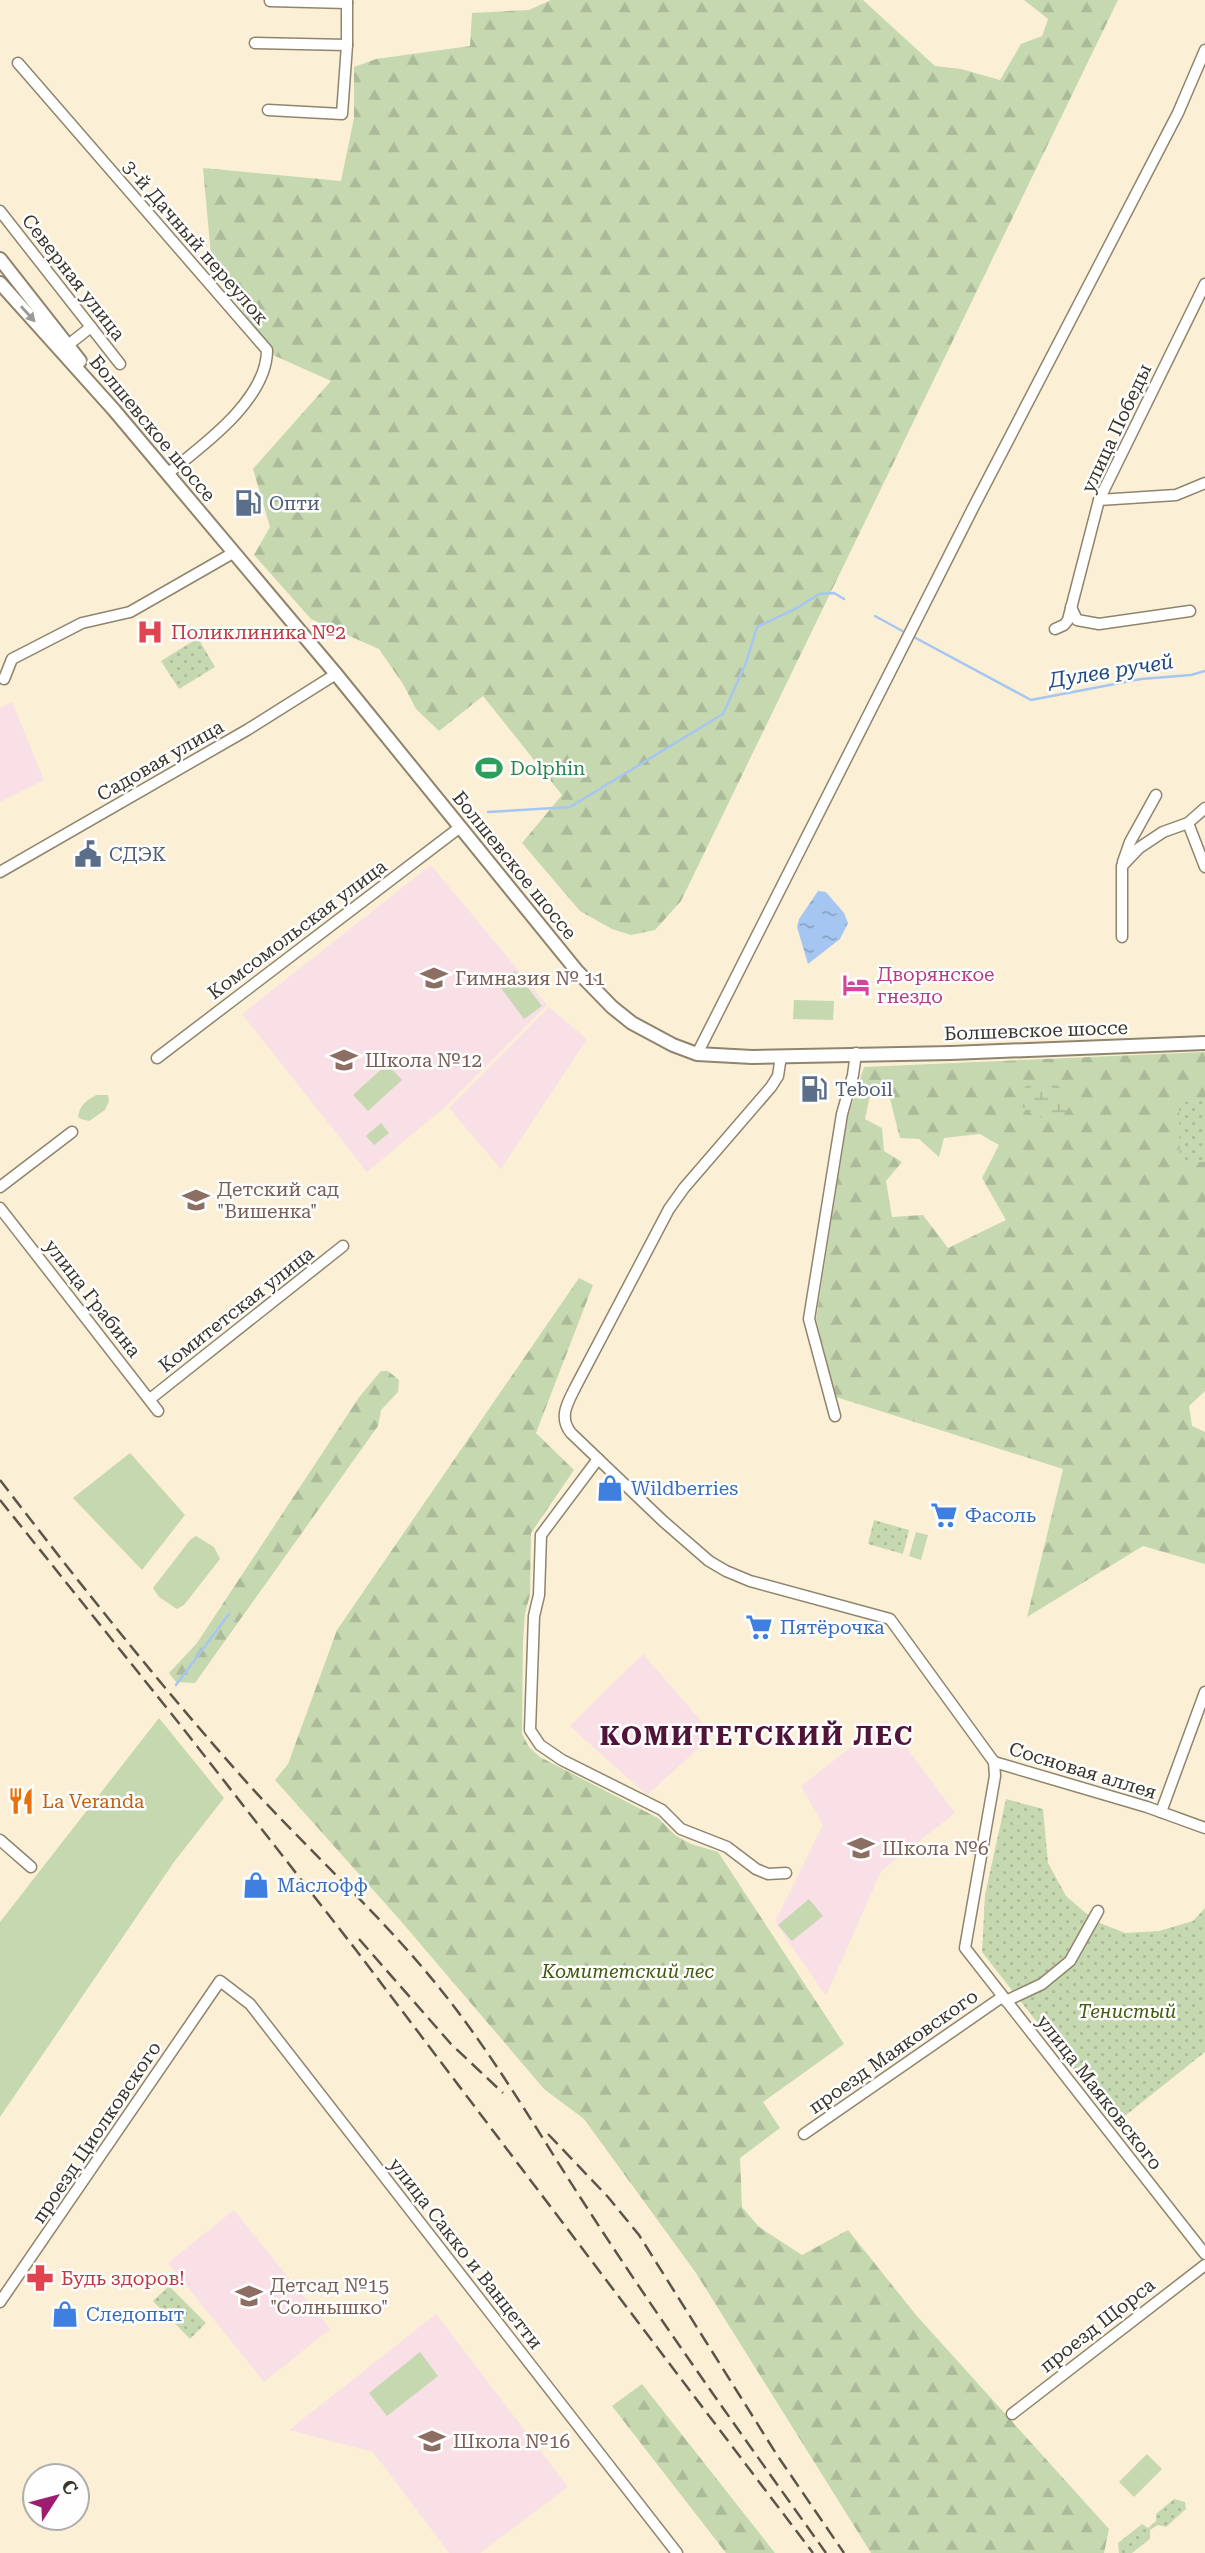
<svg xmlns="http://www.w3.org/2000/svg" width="1205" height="2553" font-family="'Roboto Serif',serif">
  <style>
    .education { fill: #f9dfe6 }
    .green { fill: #c6d8b0 }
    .forest { fill: url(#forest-firs); fill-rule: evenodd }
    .wetland { fill: url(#wetland-marsh) }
    .park { fill: url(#park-dots) }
    .water { fill: url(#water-ripples) }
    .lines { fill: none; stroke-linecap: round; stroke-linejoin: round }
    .stream { stroke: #a6c6f2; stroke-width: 2.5 }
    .minor-casing { stroke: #8f856d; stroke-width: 13 }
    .major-casing { stroke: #8f856d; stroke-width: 16 }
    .minor { stroke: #fff; stroke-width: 10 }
    .major { stroke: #fff; stroke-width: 12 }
    .rail { stroke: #5a5548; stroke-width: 2.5; stroke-dasharray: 14 7; stroke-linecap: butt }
    .oneway { fill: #9c9a95 }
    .labels { text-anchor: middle; stroke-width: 5; stroke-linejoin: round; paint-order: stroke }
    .street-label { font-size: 19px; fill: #39352b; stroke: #fefefe }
    .service-label { font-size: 19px; fill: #4e5e75; stroke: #fefefe; text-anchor: start }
    .health-label { font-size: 19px; fill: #be3a42; stroke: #fefefe; text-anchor: start }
    .leisure-label { font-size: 19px; fill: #27864d; stroke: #fefefe; text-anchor: start }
    .hotel-label { font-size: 19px; fill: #b23c85; stroke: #fefefe; text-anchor: start }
    .education-label { font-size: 19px; fill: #785e54; stroke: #fefefe; text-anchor: start }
    .shop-label { font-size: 19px; fill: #366cbe; stroke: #fefefe; text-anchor: start }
    .food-label { font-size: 19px; fill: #c56008; stroke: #fefefe; text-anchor: start }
    .park-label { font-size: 19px; font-style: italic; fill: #405a12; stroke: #fefefe }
    .water-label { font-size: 21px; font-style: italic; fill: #214a80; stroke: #fefefe }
    .district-label { font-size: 26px; font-weight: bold; letter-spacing: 2px; fill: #501439; stroke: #fefefe }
  </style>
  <defs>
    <pattern id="forest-firs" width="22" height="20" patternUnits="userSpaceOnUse" patternTransform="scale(1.75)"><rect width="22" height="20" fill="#c6d8b0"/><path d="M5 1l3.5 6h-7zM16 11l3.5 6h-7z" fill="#abba98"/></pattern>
    <pattern id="wetland-marsh" width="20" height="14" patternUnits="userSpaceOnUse" patternTransform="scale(1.75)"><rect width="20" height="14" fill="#c6d8b0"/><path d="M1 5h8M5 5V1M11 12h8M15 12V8" fill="none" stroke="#abba98"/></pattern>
    <pattern id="park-dots" width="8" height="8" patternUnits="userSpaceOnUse" patternTransform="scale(1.75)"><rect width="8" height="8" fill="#c6d8b0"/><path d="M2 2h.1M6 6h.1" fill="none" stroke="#abba98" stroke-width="1.8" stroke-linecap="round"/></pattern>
    <pattern id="water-ripples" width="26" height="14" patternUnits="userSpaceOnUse" patternTransform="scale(1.75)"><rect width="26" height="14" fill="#a6c6f2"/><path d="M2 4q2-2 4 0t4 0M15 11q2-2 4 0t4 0" fill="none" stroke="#88a2c4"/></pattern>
  </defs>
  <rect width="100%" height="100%" fill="#fbf0d6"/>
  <g class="education">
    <polygon points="12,702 44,780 0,802 0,708"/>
    <polygon points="431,865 547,1005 445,1107 367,1172 242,1014"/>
    <polygon points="549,1007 587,1039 501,1169 449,1108"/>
    <polygon points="643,1654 713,1735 647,1795 570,1726"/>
    <polygon points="886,1720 955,1813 881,1871 826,1996 775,1922 823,1825 801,1786"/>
    <polygon points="234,2210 330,2329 264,2382 168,2263"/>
    <polygon points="436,2314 568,2487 480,2553 449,2553 373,2452 289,2430"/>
  </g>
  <g class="green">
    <polygon points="515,971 542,1006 524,1019 498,984"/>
    <polygon points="794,1000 834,1001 833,1020 793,1019"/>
    <polygon points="387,1064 402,1080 368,1111 353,1095"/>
    <path d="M 96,1095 L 108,1095 L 109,1101 L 105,1110 L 89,1121 L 81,1119 L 78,1117 C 80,1104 86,1101 96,1095 Z"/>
    <polygon points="381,1123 389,1133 374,1145 366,1136"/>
    <polygon points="130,1453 185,1515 142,1570 73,1498"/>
    <polygon points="916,1532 928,1535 921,1560 909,1556"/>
    <polygon points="196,1536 214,1547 220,1559 184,1605 177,1609 159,1597 153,1588 190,1540"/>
    <polygon points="159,1718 224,1798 174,1862 0,2117 0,1922"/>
    <polygon points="809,1899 823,1916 792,1941 778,1925"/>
    <polygon points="420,2352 438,2376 387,2416 369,2393"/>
    <polygon points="1147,2454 1162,2469 1134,2497 1119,2482"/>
  </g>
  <g class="forest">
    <polygon points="551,0 863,0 935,66 961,69 1000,80 1021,44 1042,36 1048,19 1024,0 1118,0 681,901 655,930 631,935 612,929 580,911 522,843 562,795 483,696 439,731 416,709 403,684 379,649 311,619 254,555 270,527 253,469 331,381 273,355 212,267 203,168 341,181 354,118 354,67 376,59 470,46 472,13 529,10"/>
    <path d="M 1205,1052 L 1205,1391 L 1189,1406 L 1192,1426 L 1205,1432 L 1205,1564 L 1143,1546 L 1027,1617 L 1063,1469 L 836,1397 L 816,1319 L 848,1116 L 864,1067 ZM 870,1096 L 890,1099 L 900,1138 L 919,1139 L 939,1157 L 944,1138 L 980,1134 L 999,1145 L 982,1178 L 1006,1220 L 948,1248 L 923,1215 L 892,1217 L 886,1181 L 902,1162 L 884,1151 L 882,1128 L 865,1119 Z"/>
    <polygon points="579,1278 593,1285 536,1433 574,1470 531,1533 530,1595 525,1613 523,1640 522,1734 529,1747 540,1757 658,1818 675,1835 691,1844 718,1852 844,2044 763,2102 780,2128 740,2158 742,2207 759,2227 802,2255 848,2230 916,2315 1109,2529 1104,2553 871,2553 696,2273 584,2119 544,2089 400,1920 275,1780 288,1764 337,1630"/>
    <polygon points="381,1371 388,1371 399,1380 398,1392 381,1410 378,1426 195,1683 176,1682 169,1673 197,1643 360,1396"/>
    <polygon points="642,2384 775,2553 726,2553 612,2406"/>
  </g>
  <path class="wetland" d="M 1036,1081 C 1056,1080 1064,1087 1071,1105 L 1060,1119 L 1035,1117 L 1022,1106 L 1023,1088 Z"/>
  <g class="park">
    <polygon points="198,638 215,667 179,689 161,661"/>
    <polygon points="1205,1101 1205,1162 1180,1163 1179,1102"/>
    <polygon points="874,1520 909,1530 903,1554 868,1544"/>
    <polygon points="1006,1799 1043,1809 1048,1863 1066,1896 1095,1921 1125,1933 1159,1931 1193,1921 1205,1908 1205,2052 1116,2123 982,1952 985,1895"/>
    <polygon points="169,2286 206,2323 190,2339 153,2301"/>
    <polygon points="1174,2499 1185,2502 1186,2509 1166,2527 1158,2525 1150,2530 1150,2539 1132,2553 1119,2553 1118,2543 1142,2524 1148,2528 1156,2521 1156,2514"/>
  </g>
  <polygon class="water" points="818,891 826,892 844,913 848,923 840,939 808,964 797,927 799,919"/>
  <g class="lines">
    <g class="stream">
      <polyline points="875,616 906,633"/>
      <polyline points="912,636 1031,700 1141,679 1191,675 1205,671"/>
      <polyline points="488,812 570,807 723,714 746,663 757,627 797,608 819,594 834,593 844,599"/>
      <polyline points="176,1685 229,1614"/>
    </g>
    <defs>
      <g id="minor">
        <polyline points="270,1 347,3"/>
        <polyline points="255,43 347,45"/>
        <path d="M 18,63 L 267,350 C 267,400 202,446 167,474"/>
        <polyline points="268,110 342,114 347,45 347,0"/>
        <polyline points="0,211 120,364"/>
        <polyline points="68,345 91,327"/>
        <polyline points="1099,500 1176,495 1205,483"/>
        <polyline points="1071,607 1077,620 1099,624 1190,611"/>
        <polyline points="1055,629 1064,625 1068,620 1099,500 1205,284"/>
        <polyline points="4,679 12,659 82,623 130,612 233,553"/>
        <polyline points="1188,823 1205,867"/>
        <polyline points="1123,862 1130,842 1156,795"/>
        <polyline points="0,872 247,730 336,674"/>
        <polyline points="1122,937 1122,866 1139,848 1163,832 1188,823 1205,808"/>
        <polyline points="697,1054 973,508 1178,113 1205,50"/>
        <path d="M 781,1056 L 778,1076 L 771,1087 L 684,1188 L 669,1209 L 576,1386 C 568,1402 558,1417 571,1433 L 663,1521 L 709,1561 L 726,1571 L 750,1581 L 890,1619 L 994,1762 L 995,1776 L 965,1948 L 1205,2254"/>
        <polyline points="157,1058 459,828"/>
        <polyline points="0,1187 72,1132"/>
        <polyline points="0,1208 158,1411"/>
        <polyline points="150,1399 343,1246"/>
        <polyline points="835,1416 809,1319 842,1114 853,1075 856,1053"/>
        <polyline points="598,1459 541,1535 539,1595 534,1616 530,1730 540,1745 562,1760 662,1810 681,1829 727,1847 756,1869 768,1874 786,1873"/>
        <polyline points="994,1762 1147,1807 1205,1828"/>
        <polyline points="1161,1812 1205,1692"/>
        <polyline points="0,1840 31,1867"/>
        <polyline points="1006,2001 1042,1984 1070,1961 1098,1911"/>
        <polyline points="804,2134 1002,1997"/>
        <polyline points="0,2302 220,1981 250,2004 677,2553"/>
        <polyline points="1012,2414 1205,2265"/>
      </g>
      <g id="major">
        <polyline points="0,259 80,361"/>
        <polyline points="0,283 114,410 336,674 577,971 612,1007 632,1023 673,1045 697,1054 752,1057 951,1053 1205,1043"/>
      </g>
    </defs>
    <use href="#minor" class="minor-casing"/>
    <use href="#major" class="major-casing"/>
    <use href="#minor" class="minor"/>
    <use href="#major" class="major"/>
    <g class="rail">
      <path d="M 0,1480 C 80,1584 162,1688 250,1786 C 313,1855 383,1917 441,1990 C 498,2061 543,2141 593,2217 C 667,2331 747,2442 826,2553"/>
      <polyline points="0,1500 182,1727 356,1950 813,2553"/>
      <polyline points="359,1939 451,2044 503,2093"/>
      <polyline points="548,2134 608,2197 639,2235 777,2455 844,2553"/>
    </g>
  </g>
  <defs><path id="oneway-solid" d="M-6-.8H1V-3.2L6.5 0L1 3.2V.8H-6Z" transform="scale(1.75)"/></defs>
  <use class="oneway" href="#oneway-solid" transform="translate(28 314) rotate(48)"/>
  <defs>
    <symbol id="fuel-bare" viewBox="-9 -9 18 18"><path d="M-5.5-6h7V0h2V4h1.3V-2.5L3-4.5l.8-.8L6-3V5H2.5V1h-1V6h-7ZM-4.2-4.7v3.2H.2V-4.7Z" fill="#5c6f8a" stroke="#fefefe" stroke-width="2.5" paint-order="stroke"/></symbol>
    <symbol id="hospital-bare" viewBox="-9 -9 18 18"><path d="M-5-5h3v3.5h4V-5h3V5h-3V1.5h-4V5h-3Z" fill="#e0444e" stroke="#fefefe" stroke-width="2.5" paint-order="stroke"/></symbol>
    <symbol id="stadium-bare" viewBox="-9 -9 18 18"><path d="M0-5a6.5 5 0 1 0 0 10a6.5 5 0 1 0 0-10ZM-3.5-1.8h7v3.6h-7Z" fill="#2e9e5b" stroke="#fefefe" stroke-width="2.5" paint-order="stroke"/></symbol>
    <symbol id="civic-bare" viewBox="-9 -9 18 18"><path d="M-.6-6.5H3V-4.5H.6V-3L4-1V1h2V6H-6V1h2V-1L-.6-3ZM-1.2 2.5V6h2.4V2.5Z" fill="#5c6f8a" stroke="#fefefe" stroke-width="2.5" paint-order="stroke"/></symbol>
    <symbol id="school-bare" viewBox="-9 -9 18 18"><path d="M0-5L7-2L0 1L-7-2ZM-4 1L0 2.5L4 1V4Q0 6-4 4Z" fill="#8d6e63" stroke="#fefefe" stroke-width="2.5" paint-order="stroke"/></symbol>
    <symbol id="hotel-bare" viewBox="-9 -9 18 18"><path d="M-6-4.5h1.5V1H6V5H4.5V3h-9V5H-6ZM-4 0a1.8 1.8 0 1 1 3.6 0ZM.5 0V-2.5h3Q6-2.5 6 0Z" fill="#d1479c" stroke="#fefefe" stroke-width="2.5" paint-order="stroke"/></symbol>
    <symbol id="shop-bare" viewBox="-9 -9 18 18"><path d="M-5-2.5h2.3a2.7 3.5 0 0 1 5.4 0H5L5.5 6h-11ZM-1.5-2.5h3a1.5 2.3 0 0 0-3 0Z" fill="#3f7fe0" stroke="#fefefe" stroke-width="2.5" paint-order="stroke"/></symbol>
    <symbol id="supermarket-bare" viewBox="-9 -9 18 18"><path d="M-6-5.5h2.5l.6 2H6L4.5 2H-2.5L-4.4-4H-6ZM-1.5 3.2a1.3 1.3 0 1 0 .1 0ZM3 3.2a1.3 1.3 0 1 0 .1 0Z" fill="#3f7fe0" stroke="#fefefe" stroke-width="2.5" paint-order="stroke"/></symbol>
    <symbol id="restaurant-bare" viewBox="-9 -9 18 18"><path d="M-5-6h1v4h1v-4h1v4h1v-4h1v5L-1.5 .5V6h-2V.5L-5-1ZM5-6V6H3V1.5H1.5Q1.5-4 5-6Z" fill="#e8710a" stroke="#fefefe" stroke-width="2.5" paint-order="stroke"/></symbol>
    <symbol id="pharmacy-bare" viewBox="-9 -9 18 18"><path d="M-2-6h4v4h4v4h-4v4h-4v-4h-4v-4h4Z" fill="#e0444e" stroke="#fefefe" stroke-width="2.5" paint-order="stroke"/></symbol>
  </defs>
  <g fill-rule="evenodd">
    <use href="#fuel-bare" x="229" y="484" width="38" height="38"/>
    <use href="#hospital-bare" x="131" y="613" width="38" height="38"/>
    <use href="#stadium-bare" x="470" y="749" width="38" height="38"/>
    <use href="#civic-bare" x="69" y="835" width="38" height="38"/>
    <use href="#school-bare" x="415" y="959" width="38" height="38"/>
    <use href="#hotel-bare" x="837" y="966" width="38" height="38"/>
    <use href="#school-bare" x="325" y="1041" width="38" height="38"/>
    <use href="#fuel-bare" x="795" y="1070" width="38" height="38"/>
    <use href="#school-bare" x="177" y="1181" width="38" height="38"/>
    <use href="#shop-bare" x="591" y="1469" width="38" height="38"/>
    <use href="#supermarket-bare" x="925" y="1496" width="38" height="38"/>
    <use href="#supermarket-bare" x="740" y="1608" width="38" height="38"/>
    <use href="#restaurant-bare" x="2" y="1782" width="38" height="38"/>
    <use href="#school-bare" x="842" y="1829" width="38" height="38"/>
    <use href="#shop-bare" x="237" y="1866" width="38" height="38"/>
    <use href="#pharmacy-bare" x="21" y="2259" width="38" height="38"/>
    <use href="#school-bare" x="230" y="2277" width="38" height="38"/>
    <use href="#shop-bare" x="46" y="2295" width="38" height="38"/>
    <use href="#school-bare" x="413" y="2422" width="38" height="38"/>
  </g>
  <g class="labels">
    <g class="street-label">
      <text transform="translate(196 242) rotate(49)" y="7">3-й Дачный переулок</text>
      <text transform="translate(74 277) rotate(52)" y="7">Северная улица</text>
      <text transform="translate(153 428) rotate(50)" y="7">Болшевское шоссе</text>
      <text transform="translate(1116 428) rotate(-65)" y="7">улица Победы</text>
      <text transform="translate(160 760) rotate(-30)" y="7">Садовая улица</text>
      <text transform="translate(515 865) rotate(51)" y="7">Болшевское шоссе</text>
      <text transform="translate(297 929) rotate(-37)" y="7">Комсомольская улица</text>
      <text transform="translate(1036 1030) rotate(-2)" y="7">Болшевское шоссе</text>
      <text transform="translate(93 1298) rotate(52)" y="7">улица Грабина</text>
      <text transform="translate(236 1309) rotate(-38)" y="7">Комитетская улица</text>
      <text transform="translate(1083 1770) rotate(17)" y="7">Сосновая аллея</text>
      <text transform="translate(893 2051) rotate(-35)" y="7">проезд Маяковского</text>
      <text transform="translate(1100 2092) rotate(52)" y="7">улица Маяковского</text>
      <text transform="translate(96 2132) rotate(-56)" y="7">проезд Циолковского</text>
      <text transform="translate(466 2253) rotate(52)" y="7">улица Сакко и Ванцетти</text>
      <text transform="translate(1097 2325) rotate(-38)" y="7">проезд Щорса</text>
    </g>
    <g class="service-label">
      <text x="269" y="510">Опти</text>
      <text x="109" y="861">СДЭК</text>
      <text x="835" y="1096">Teboil</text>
    </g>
    <g class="health-label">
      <text x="171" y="639">Поликлиника №2</text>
      <text x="61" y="2285">Будь здоров!</text>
    </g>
    <g class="leisure-label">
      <text x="510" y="775">Dolphin</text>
    </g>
    <g class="hotel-label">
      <text x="877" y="981">Дворянское<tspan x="877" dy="22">гнездо</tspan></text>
    </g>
    <g class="education-label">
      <text x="455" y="985">Гимназия № 11</text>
      <text x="365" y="1067">Школа №12</text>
      <text x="217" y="1196">Детский сад<tspan x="217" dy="22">"Вишенка"</tspan></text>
      <text x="882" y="1855">Школа №6</text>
      <text x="270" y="2292">Детсад №15<tspan x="270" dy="22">"Солнышко"</tspan></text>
      <text x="453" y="2448">Школа №16</text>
    </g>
    <g class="shop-label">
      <text x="631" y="1495">Wildberries</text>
      <text x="965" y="1522">Фасоль</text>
      <text x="780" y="1634">Пятёрочка</text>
      <text x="277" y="1892">Маслофф</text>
      <text x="86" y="2321">Следопыт</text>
    </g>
    <g class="food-label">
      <text x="42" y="1808">La Veranda</text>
    </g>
    <g class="park-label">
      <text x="628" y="1978">Комитетский лес</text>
      <text x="1127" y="2018">Тенистый</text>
    </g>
    <g class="water-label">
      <text transform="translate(1111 671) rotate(-9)" y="7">Дулев ручей</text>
    </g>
    <g class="district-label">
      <text x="757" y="1745">КОМИТЕТСКИЙ ЛЕС</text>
    </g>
  </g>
  <g transform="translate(56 2497) rotate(54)"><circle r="33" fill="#fefefe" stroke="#afaeaa" stroke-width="2"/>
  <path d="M0-5L12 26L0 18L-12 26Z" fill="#9e1d70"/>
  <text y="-10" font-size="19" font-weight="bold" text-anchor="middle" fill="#39352b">С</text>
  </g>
</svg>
